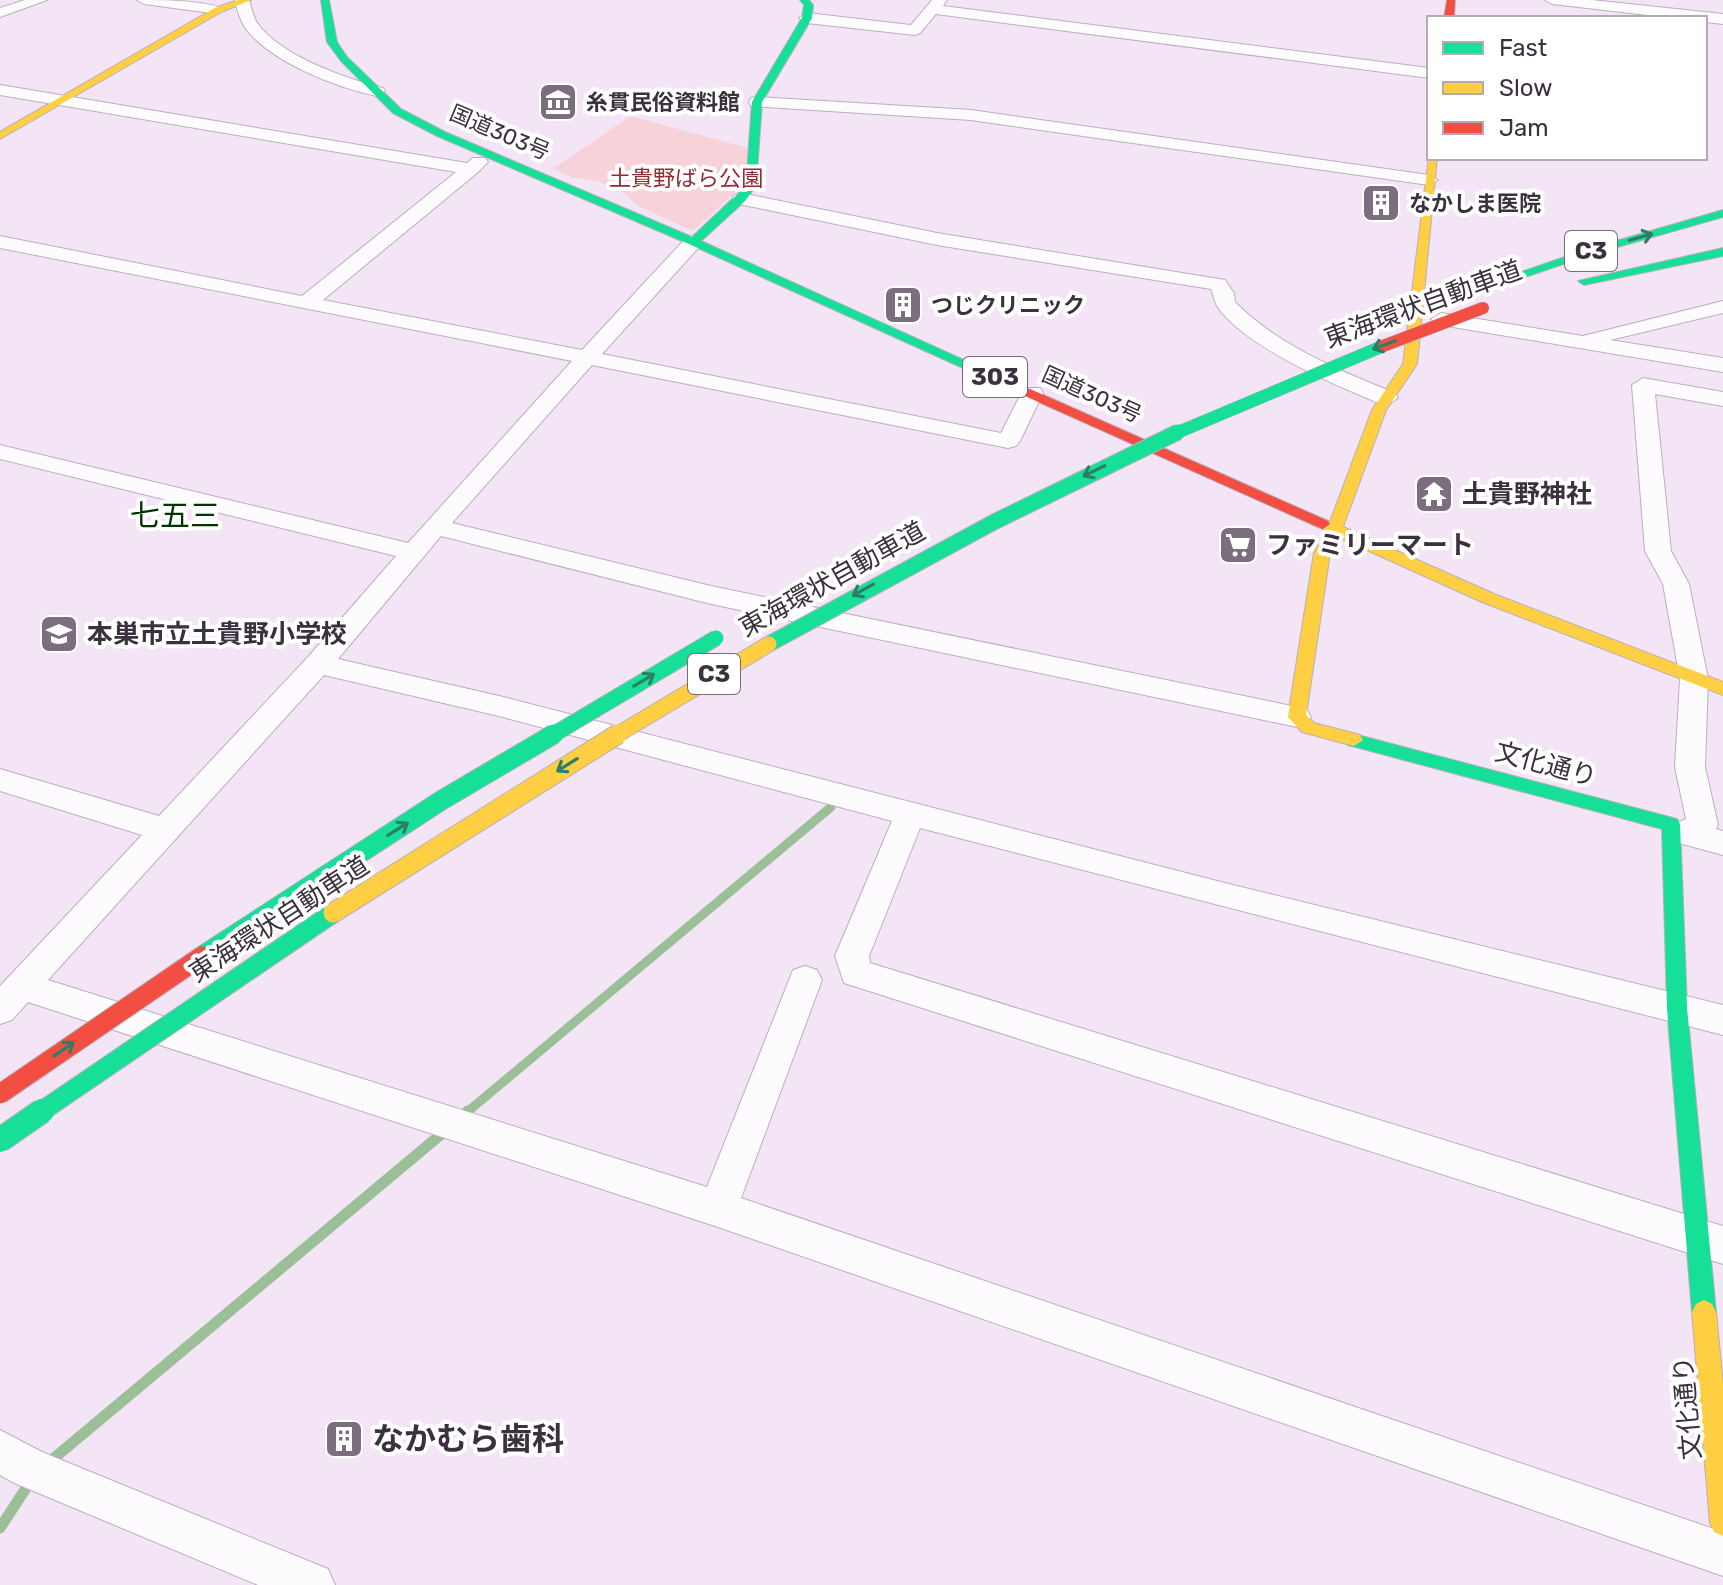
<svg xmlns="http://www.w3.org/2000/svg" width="1723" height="1585" font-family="Rubik,'Noto Sans JP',sans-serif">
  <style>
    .green { fill: #f7d3d9 }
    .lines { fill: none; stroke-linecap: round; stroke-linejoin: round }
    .stream-far1 { stroke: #9bbf97; stroke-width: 9 }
    .stream { stroke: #9bbf97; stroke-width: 11 }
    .street-casing { stroke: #bbafbd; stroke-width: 2 }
    .fast-casing { stroke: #bbafbd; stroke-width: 2 }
    .slow-casing { stroke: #bbafbd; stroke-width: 2 }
    .jam-casing { stroke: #bbafbd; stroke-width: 2 }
    .street { fill: #fdfbfe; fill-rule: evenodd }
    .fast { fill: #16e098; fill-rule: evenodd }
    .slow { fill: #ffcf43; fill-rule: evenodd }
    .jam { fill: #f24e42; fill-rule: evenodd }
    .fast-bridge-far3-casing { stroke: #bbafbd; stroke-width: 13; stroke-linecap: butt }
    .fast-bridge-far2-casing { stroke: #bbafbd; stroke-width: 17; stroke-linecap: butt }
    .fast-bridge-far1-casing { stroke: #bbafbd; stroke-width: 21; stroke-linecap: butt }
    .fast-bridge-casing { stroke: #bbafbd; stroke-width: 26; stroke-linecap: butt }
    .slow-bridge-far1-casing { stroke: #bbafbd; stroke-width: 17; stroke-linecap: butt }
    .slow-bridge-casing { stroke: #bbafbd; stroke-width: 21; stroke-linecap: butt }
    .jam-bridge-far1-casing { stroke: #bbafbd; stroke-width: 13; stroke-linecap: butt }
    .jam-bridge-casing { stroke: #bbafbd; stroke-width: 21; stroke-linecap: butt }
    .fast-bridge-far3 { stroke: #16e098; stroke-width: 12 }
    .fast-bridge-far2 { stroke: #16e098; stroke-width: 15 }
    .fast-bridge-far1 { stroke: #16e098; stroke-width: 19 }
    .fast-bridge { stroke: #16e098; stroke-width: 24 }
    .slow-bridge-far1 { stroke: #ffcf43; stroke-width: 15 }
    .slow-bridge { stroke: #ffcf43; stroke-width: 19 }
    .jam-bridge-far1 { stroke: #f24e42; stroke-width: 12 }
    .jam-bridge { stroke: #f24e42; stroke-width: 19 }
    .oneway { stroke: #2a7f66 }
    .labels { text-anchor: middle; stroke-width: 8; stroke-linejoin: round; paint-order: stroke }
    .far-poi-label { font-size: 22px; font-weight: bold; fill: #3b303d; stroke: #fff; text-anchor: start }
    .far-street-label { font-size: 22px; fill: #3b303d; stroke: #fff }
    .far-park-label { font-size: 22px; fill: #942b31; stroke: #fff }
    .shield { fill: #fff; stroke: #766e77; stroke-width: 2 }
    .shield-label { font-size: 24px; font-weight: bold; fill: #3b303d }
    .street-label { font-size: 26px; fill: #3b303d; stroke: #fff }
    .poi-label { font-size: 26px; font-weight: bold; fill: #3b303d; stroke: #fff; text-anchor: start }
    .quarter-label { font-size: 30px; fill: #003400; stroke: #fff }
    .near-poi-label { font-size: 32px; font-weight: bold; fill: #3b303d; stroke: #fff; text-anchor: start }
  </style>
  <rect width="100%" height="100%" fill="#f3e4f6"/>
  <polygon class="green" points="630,116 748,148 745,183 693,231 638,206 625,194 598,181 571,177 553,169"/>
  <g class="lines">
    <polyline class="stream-far1" points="466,1113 831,807"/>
    <g class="stream">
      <polyline points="461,1117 468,1111"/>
      <polyline points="47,1464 445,1131"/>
      <polyline points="0,1528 32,1479"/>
    </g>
    <defs>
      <g id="street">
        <polygon points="25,0 47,0 0,17 0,8"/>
        <path d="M 137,0 C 159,0 209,0 225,10 L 218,14 L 144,4 Z"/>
        <path d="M 235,0 L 249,0 C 252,8 253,18 258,24 C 281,56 347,79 383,88 L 385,91 L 377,96 C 337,88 271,62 246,29 C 240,20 237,10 235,0 Z"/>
        <polygon points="932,0 947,0 943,6 1429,68 1429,78 936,14 920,33 915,35 807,23 799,18 807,13 911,25"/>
        <polygon points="1545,0 1592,0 1723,14 1723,24 1705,22 1705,18 1674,18 1552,4"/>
        <polygon points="0,85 467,163 473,158 485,158 488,162 477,173 323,300 582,350 686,238 693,236 703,242 700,246 602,354 1001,433 1024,388 1040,388 1043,393 1020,441 1016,446 1008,448 592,365 452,523 711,586 1297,707 1307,710 1311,717 1307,724 1297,727 711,604 441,536 338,659 499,696 1225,883 1723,1005 1723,1035 920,828 869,956 870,963 1723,1226 1723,1264 844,983 835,956 892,821 499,716 324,675 48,980 707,1187 793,970 805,966 817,970 822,980 741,1198 1723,1532 1723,1576 718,1227 28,1002 12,1020 0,1024 0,986 142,835 0,791 0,769 159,816 308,657 396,556 0,459 0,445 408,543 572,361 0,248 0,236 302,296 456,172 0,95"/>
        <polygon points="757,97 971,110 1429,175 1438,180 1429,185 971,120 751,106 749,102 751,98"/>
        <path d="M 741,193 L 937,233 L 1225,280 L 1234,293 L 1235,302 C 1277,345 1340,371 1395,393 L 1398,398 L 1387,405 L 1379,403 C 1335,385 1243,346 1217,306 C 1214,301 1214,295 1211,289 L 937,245 L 734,203 L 732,199 L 734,195 Z"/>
        <polygon points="1723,301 1723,313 1610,340 1723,358 1723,372 1441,325 1431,319 1441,313 1583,336"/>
        <polygon points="1643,378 1723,392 1723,406 1655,394 1671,551 1689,584 1708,679 1705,767 1718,825 1716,829 1723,831 1723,855 1675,842 1671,833 1675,824 1686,819 1675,767 1680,679 1663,584 1645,551 1632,385"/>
        <polygon points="0,1430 42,1452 328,1569 335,1585 258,1585 12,1482 0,1475"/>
      </g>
      <g id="fast">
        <polygon points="321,0 329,0 337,42 347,57 401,109 445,132 692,237 746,186 752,102 802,18 804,5 800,0 809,0 813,5 812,18 762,102 756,186 745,201 701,241 1028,389 1021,393 1016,392 689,244 437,136 393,113 341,61 327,42"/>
        <polygon points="1723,210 1723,217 1593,254 1464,298 1454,295 1585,250"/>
        <polygon points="1723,248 1723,256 1584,285 1578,281"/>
        <polygon points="1354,734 1677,819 1680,824 1687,1008 1716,1312 1712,1320 1704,1324 1696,1320 1692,1312 1667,1008 1662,829 1348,745 1345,740"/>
      </g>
      <g id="slow">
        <polygon points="238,0 251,0 221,12 0,139 0,132 215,8"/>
        <polygon points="1429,156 1429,158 1437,158 1417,364 1386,410 1343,527 1494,594 1723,682 1723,695 1482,602 1338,537 1330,553 1306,715 1314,723 1360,735 1363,740 1354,746 1302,732 1288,717 1314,553 1326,531 1316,524 1323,519 1330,522 1372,410 1403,364"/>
        <polygon points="1704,1300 1712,1304 1716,1312 1723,1385 1723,1536 1714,1532 1710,1523 1692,1312 1696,1304"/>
      </g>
      <g id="jam">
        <polygon points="1447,0 1455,0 1454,18 1444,18"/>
        <polygon points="1021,385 1328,521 1330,524 1323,529 1318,527 1016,392 1016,386"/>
      </g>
    </defs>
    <use href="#street" class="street-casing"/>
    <use href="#fast" class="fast-casing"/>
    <use href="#slow" class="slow-casing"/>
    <use href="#jam" class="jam-casing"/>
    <use href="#street" class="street"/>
    <use href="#fast" class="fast"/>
    <use href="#slow" class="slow"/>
    <use href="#jam" class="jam"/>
    <defs>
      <polyline id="fast-bridge-far3" points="1174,434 1383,346"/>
      <g id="fast-bridge-far2">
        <polyline points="769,644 994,522 1178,432"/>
        <polyline points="551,736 716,638"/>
      </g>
      <g id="fast-bridge-far1">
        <polyline points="202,956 442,800 554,734"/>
        <polyline points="39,1113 333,913"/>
      </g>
      <polyline id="fast-bridge" points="0,1140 42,1111"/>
      <polyline id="slow-bridge-far1" points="615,736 769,644"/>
      <polyline id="slow-bridge" points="333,913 618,734"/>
      <polyline id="jam-bridge-far1" points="1383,346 1483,308"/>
      <polyline id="jam-bridge" points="0,1094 202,956"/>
    </defs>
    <use href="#fast-bridge-far3" class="fast-bridge-far3-casing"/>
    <use href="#fast-bridge-far2" class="fast-bridge-far2-casing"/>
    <use href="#fast-bridge-far1" class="fast-bridge-far1-casing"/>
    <use href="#fast-bridge" class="fast-bridge-casing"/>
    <use href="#slow-bridge-far1" class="slow-bridge-far1-casing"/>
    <use href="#slow-bridge" class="slow-bridge-casing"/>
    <use href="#jam-bridge-far1" class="jam-bridge-far1-casing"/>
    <use href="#jam-bridge" class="jam-bridge-casing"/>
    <use href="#fast-bridge-far3" class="fast-bridge-far3"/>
    <use href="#fast-bridge-far2" class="fast-bridge-far2"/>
    <use href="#fast-bridge-far1" class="fast-bridge-far1"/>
    <use href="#fast-bridge" class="fast-bridge"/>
    <use href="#slow-bridge-far1" class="slow-bridge-far1"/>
    <use href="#slow-bridge" class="slow-bridge"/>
    <use href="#jam-bridge-far1" class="jam-bridge-far1"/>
    <use href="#jam-bridge" class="jam-bridge"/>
  </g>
  <defs><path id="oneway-shaft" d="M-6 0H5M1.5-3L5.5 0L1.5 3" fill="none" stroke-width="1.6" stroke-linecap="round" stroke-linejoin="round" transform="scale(2)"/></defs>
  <g class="oneway">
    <use href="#oneway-shaft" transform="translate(1641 237) rotate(-16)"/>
    <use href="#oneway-shaft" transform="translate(1384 345) rotate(159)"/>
    <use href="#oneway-shaft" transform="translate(1094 471) rotate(154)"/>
    <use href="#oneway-shaft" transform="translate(863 590) rotate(151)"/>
    <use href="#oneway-shaft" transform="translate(644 680) rotate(-31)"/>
    <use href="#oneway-shaft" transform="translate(567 765) rotate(148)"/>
    <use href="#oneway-shaft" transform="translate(398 829) rotate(-32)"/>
    <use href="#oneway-shaft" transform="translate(64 1049) rotate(-35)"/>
  </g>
  <defs>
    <symbol id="museum-square" viewBox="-11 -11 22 22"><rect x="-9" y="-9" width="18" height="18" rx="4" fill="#7b6f7e" stroke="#fff"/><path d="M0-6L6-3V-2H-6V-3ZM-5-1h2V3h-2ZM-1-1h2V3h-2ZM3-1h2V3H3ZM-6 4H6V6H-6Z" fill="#fff"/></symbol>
    <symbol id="building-square" viewBox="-11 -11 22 22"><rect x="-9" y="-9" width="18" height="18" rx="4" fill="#7b6f7e" stroke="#fff"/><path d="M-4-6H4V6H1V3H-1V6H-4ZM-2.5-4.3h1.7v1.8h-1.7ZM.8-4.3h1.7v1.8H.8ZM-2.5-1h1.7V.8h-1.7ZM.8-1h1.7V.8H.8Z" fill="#fff"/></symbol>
    <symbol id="temple-square" viewBox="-11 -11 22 22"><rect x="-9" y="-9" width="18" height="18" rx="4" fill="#7b6f7e" stroke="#fff"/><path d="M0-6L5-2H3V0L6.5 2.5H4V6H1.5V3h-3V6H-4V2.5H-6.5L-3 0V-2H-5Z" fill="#fff"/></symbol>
    <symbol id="supermarket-square" viewBox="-11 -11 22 22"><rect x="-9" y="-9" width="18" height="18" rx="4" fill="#7b6f7e" stroke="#fff"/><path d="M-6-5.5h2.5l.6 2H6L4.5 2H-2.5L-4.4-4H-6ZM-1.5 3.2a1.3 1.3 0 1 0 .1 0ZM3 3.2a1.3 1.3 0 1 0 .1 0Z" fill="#fff"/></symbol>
    <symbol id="school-square" viewBox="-11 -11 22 22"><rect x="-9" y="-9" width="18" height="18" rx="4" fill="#7b6f7e" stroke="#fff"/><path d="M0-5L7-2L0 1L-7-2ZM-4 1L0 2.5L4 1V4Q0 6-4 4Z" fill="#fff"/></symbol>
  </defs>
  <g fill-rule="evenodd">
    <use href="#museum-square" x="536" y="80" width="44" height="44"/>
    <use href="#building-square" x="1359" y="181" width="44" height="44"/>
    <use href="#building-square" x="881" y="283" width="44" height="44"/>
    <use href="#temple-square" x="1412" y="472" width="44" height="44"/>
    <use href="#supermarket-square" x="1216" y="523" width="44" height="44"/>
    <use href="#school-square" x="37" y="612" width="44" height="44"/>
    <use href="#building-square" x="322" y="1417" width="44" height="44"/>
  </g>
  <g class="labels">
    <g class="far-poi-label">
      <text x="586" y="110">糸貫民俗資料館</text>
      <text x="1409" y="211">なかしま医院</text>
      <text x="931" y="313">つじクリニック</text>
    </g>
    <g class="far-street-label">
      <text transform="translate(500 132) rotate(23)" y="8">国道303号</text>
      <text transform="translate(1092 394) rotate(24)" y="8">国道303号</text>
    </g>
    <g class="far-park-label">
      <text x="686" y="186">土貴野ばら公園</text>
    </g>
    <g class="shield">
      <rect x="1565" y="231" width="52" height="40" rx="6"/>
      <rect x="963" y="357" width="64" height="40" rx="6"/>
      <rect x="688" y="654" width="52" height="40" rx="6"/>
    </g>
    <g class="shield-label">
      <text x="1591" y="259">C3</text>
      <text x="995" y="385">303</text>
      <text x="714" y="682">C3</text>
    </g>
    <g class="street-label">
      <text transform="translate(1423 304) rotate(-20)" y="9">東海環状自動車道</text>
      <text transform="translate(832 579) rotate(-29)" y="9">東海環状自動車道</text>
      <text transform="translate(1546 764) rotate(15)" y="9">文化通り</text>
      <text transform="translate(279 919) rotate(-33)" y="9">東海環状自動車道</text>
      <text transform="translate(1687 1408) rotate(-95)" y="9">文化通り</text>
    </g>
    <g class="poi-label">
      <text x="1462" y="503">土貴野神社</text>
      <text x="1266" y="554">ファミリーマート</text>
      <text x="87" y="643">本巣市立土貴野小学校</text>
    </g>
    <g class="quarter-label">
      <text x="175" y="526">七五三</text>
    </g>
    <g class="near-poi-label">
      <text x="372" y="1450">なかむら歯科</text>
    </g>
  </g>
  <rect x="1427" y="16" width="280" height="144" fill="#ffffff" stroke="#b1acb1" stroke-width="2"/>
  <rect x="1443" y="42" width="40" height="12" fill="#16e098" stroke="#b1acb1" stroke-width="2"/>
  <text x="1499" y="56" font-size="24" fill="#3b303d">Fast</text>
  <rect x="1443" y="82" width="40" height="12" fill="#ffcf43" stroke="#b1acb1" stroke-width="2"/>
  <text x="1499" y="96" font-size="24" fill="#3b303d">Slow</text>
  <rect x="1443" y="122" width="40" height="12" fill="#f24e42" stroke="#b1acb1" stroke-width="2"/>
  <text x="1499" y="136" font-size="24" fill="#3b303d">Jam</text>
</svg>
